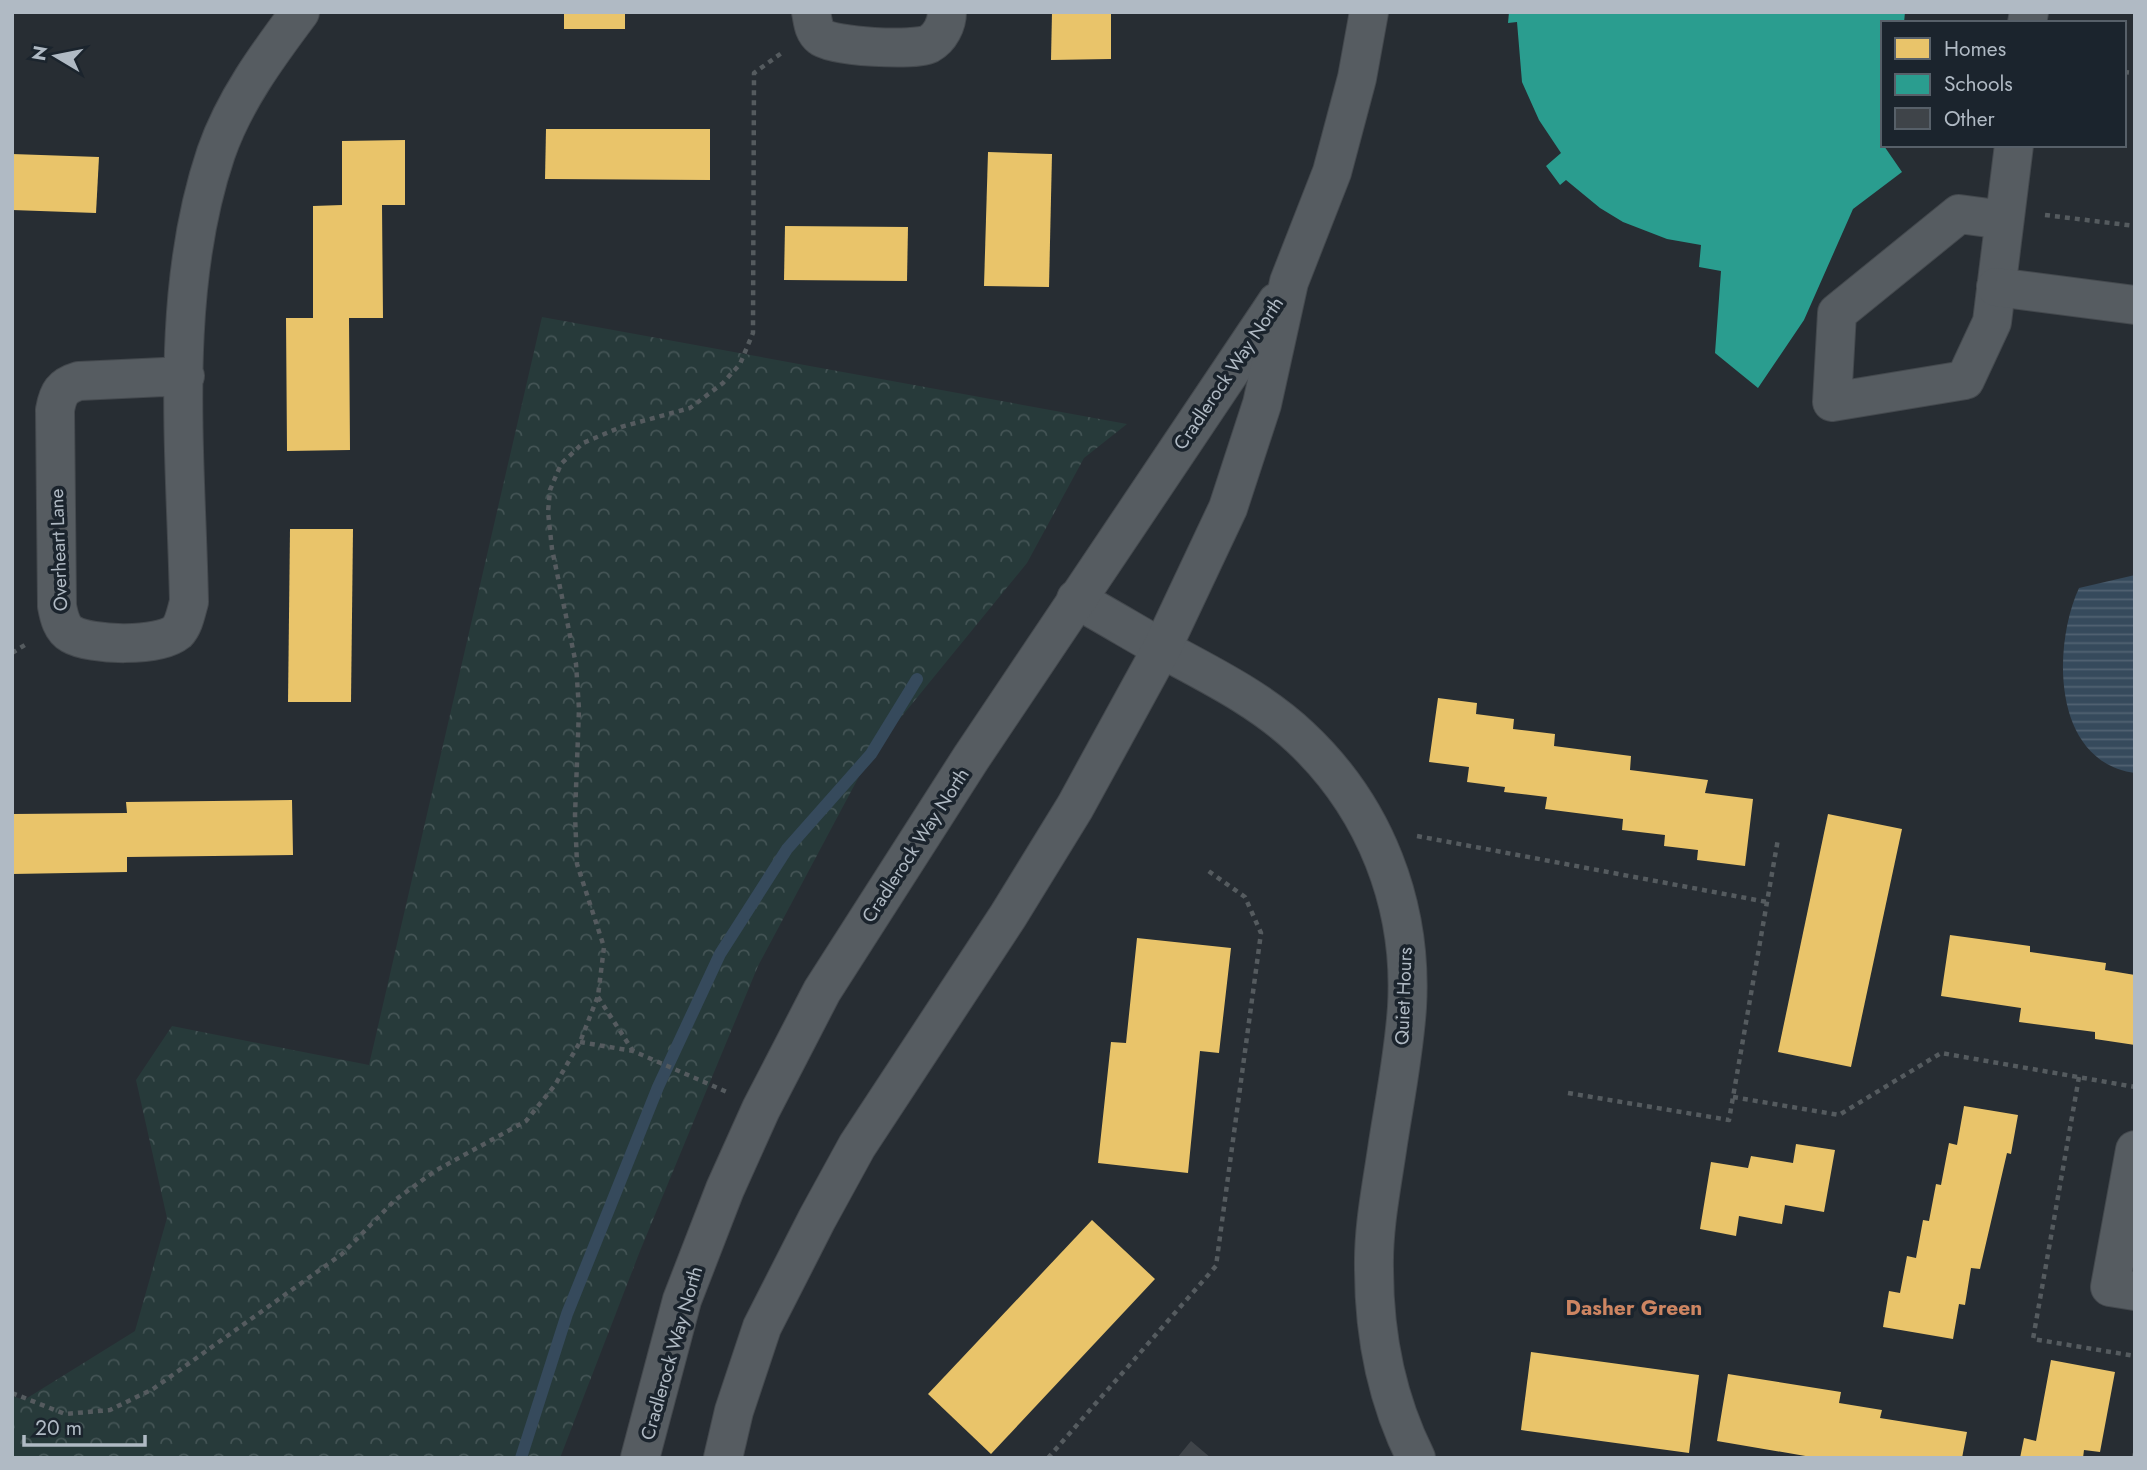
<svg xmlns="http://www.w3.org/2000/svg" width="2147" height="1470" font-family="Jost,sans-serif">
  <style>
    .forest { fill: url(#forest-crowns) }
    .water { fill: url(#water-rules) }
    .homes { fill: #e9c46a }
    .schools { fill: #2a9d8f }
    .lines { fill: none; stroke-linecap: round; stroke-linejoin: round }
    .stream { stroke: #364a5c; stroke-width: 12 }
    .building { fill: #3f4449 }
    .minor-casing { stroke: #44494e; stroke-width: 40 }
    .path { stroke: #555b5f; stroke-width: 4.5; stroke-dasharray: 5 5; stroke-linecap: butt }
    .minor { stroke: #565c61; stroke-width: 38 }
    .labels { text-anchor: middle; stroke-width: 7; stroke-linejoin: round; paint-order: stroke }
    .street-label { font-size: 19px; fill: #b0bac4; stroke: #1b242d }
    .neighbourhood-label { font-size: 21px; font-weight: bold; fill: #cd8562; stroke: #1b242d }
  </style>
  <defs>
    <pattern id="forest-crowns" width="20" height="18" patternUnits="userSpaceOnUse" patternTransform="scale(1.75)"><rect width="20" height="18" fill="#273a3a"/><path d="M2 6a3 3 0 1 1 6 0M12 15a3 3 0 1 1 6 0" fill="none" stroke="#445455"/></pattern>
    <pattern id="water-rules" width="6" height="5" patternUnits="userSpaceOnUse" patternTransform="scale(1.75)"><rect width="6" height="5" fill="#364a5c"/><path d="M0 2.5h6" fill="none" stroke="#516272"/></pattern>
  </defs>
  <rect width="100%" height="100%" fill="#272d33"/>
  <polygon class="forest" points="542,317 1127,424 1084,458 1027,563 871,754 758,966 640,1251 560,1458 12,1458 12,1396 24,1400 135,1331 167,1218 136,1080 172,1026 369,1065"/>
  <path class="water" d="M 2135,575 L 2135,773 C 2052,762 2052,647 2079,588 Z"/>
  <g class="homes">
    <rect x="564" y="12" width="61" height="17"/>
    <polygon points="1052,12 1111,12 1111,59 1051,60"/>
    <polygon points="546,129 710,129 710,180 545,179"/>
    <polygon points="405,140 405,205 382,205 383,318 349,318 350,450 287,451 286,318 313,318 313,206 342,205 342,141"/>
    <polygon points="988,152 1052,154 1049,287 984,286"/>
    <polygon points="12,154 99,157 96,213 12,210"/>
    <polygon points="785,226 908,227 907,281 784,280"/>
    <polygon points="290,529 353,529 351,702 288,702"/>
    <polygon points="1438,698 1477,703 1476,714 1514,719 1513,729 1555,734 1554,746 1631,756 1630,770 1708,780 1705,793 1753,799 1745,866 1697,860 1698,850 1664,846 1665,835 1622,830 1623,819 1545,809 1547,797 1504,792 1505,787 1467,782 1469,767 1429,762"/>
    <polygon points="292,800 293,855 127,857 127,872 12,874 12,814 127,813 126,802"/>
    <polygon points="1828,814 1902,829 1851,1067 1778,1052"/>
    <polygon points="1950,935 2030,946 2030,952 2106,963 2105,970 2135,975 2135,1045 2095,1039 2095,1032 2019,1022 2021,1008 1941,996"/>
    <polygon points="1137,938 1231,948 1219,1053 1200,1051 1188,1173 1098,1163 1111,1042 1126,1043"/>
    <polygon points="1964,1106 2018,1115 2011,1154 2007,1153 1980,1269 1971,1268 1965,1305 1959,1304 1953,1339 1883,1327 1889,1291 1900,1293 1907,1256 1916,1258 1923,1220 1929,1221 1936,1184 1941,1185 1949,1143 1957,1145"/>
    <polygon points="1796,1144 1835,1150 1824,1212 1785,1205 1782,1224 1739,1216 1736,1236 1700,1229 1711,1162 1748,1168 1751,1156 1793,1163"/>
    <polygon points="1092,1220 1155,1279 991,1454 928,1394"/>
    <polygon points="1531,1352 1699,1375 1689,1453 1521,1430"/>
    <polygon points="2051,1360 2115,1372 2100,1452 2084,1450 2083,1458 2020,1458 2024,1438 2036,1441"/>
    <polygon points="1728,1374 1841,1392 1839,1403 1882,1410 1880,1418 1967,1432 1962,1458 1817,1458 1717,1441"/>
  </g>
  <polygon class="schools" points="1509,12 1905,12 1904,23 1883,23 1882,143 1902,172 1853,209 1804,320 1758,388 1715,353 1721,271 1699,267 1701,245 1667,239 1623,222 1600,208 1566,180 1560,185 1546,166 1561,153 1539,120 1522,82 1517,22 1508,23"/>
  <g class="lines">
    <polyline class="stream" points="521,1458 567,1314 658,1087 720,954 787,849 871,754 917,679"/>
  </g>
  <polygon class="building" points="1191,1441 1211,1458 1177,1458"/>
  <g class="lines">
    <defs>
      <g id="minor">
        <path d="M 811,12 C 813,21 813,31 821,37 C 832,47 915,51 929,44 C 940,38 947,24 947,12"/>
        <polyline points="2027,23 2029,12"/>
        <polyline points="2004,220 1959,214 1837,313 1832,402 1965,380 1992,322 2014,145"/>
        <polyline points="1996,287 2135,305"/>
        <path d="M 185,376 L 79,381 C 62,386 58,393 55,410 L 57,606 C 59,617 62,629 71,634 C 91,646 159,647 177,632 C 184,625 186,612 189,602 C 186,455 168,295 216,153 C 234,101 267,56 300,12"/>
        <path d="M 1076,599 C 1110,618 1143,638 1177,657 C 1220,680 1264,703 1300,737 C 1375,807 1413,905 1407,1007 C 1404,1053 1395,1098 1388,1143 C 1382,1185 1373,1227 1374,1269 C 1374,1334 1387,1400 1416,1458"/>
        <polyline points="2135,1150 2110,1287 2135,1291"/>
        <polyline points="640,1458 682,1300 725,1189 761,1109 822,991 971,758 1277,302"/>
        <polyline points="723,1458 734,1411 762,1327 817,1219 857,1146 1008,916 1075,807 1162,648 1228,508 1262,404 1289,282 1332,172 1357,78 1369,12"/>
      </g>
    </defs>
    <use href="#minor" class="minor-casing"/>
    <g class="path">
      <polyline points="2124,72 2135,73"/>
      <polyline points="2045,215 2135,226"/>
      <polyline points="12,653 28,643"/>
      <polyline points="1417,836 1767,902"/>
      <polyline points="598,997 633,1051"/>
      <polyline points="580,1042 633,1051 727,1092"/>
      <polyline points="2079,1077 2033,1339 2135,1356"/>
      <polyline points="1568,1093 1729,1120 1778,839"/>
      <polyline points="1733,1097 1839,1115 1941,1053 2135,1087"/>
      <polyline points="12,1393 65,1414 110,1410 153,1389 342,1254 395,1200 435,1171 526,1121 555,1085 580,1042 598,996 604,947 577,864 575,815 579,709 576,664 552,549 548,512 550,490 561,464 583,443 621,427 690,408 723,383 740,364 753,333 754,73 783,52"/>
      <polyline points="1048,1458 1216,1266 1261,933 1245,897 1207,870"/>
      <polyline points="2134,1458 2135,1453"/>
    </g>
    <use href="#minor" class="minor"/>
  </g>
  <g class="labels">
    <g class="street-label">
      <text transform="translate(1228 373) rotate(-56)" y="7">Cradlerock Way North</text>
      <text transform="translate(58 550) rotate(-92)" y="7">Overheart Lane</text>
      <text transform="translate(915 845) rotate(-57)" y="7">Cradlerock Way North</text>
      <text transform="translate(1403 996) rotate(-88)" y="7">Quiet Hours</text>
      <text transform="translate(671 1353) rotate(-74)" y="7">Cradlerock Way North</text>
    </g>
    <g class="neighbourhood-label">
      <text x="1634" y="1315">Dasher Green</text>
    </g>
  </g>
  <rect width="2147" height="1470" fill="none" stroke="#b0bac4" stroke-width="28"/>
  <rect x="1881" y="21" width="245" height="126" fill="#1b242d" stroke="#576069" stroke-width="2"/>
  <rect x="1895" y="38" width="35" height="21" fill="#e9c46a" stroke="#576069" stroke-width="2"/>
  <text x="1944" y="56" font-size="21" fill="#b0bac4">Homes</text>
  <rect x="1895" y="74" width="35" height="21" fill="#2a9d8f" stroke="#576069" stroke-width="2"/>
  <text x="1944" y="91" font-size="21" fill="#b0bac4">Schools</text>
  <rect x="1895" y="108" width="35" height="21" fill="#3f4449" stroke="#576069" stroke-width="2"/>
  <text x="1944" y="126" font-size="21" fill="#b0bac4">Other</text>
  <g transform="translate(56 56) rotate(280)" stroke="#1b242d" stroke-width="5" paint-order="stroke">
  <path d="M0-5L12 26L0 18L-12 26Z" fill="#b0bac4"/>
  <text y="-10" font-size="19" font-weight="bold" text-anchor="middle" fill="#b0bac4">N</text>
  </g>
  <path d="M24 1435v10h121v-10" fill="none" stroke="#b0bac4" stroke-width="3.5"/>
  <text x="35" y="1435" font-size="21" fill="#b0bac4" stroke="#1b242d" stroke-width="5" paint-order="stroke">20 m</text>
</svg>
